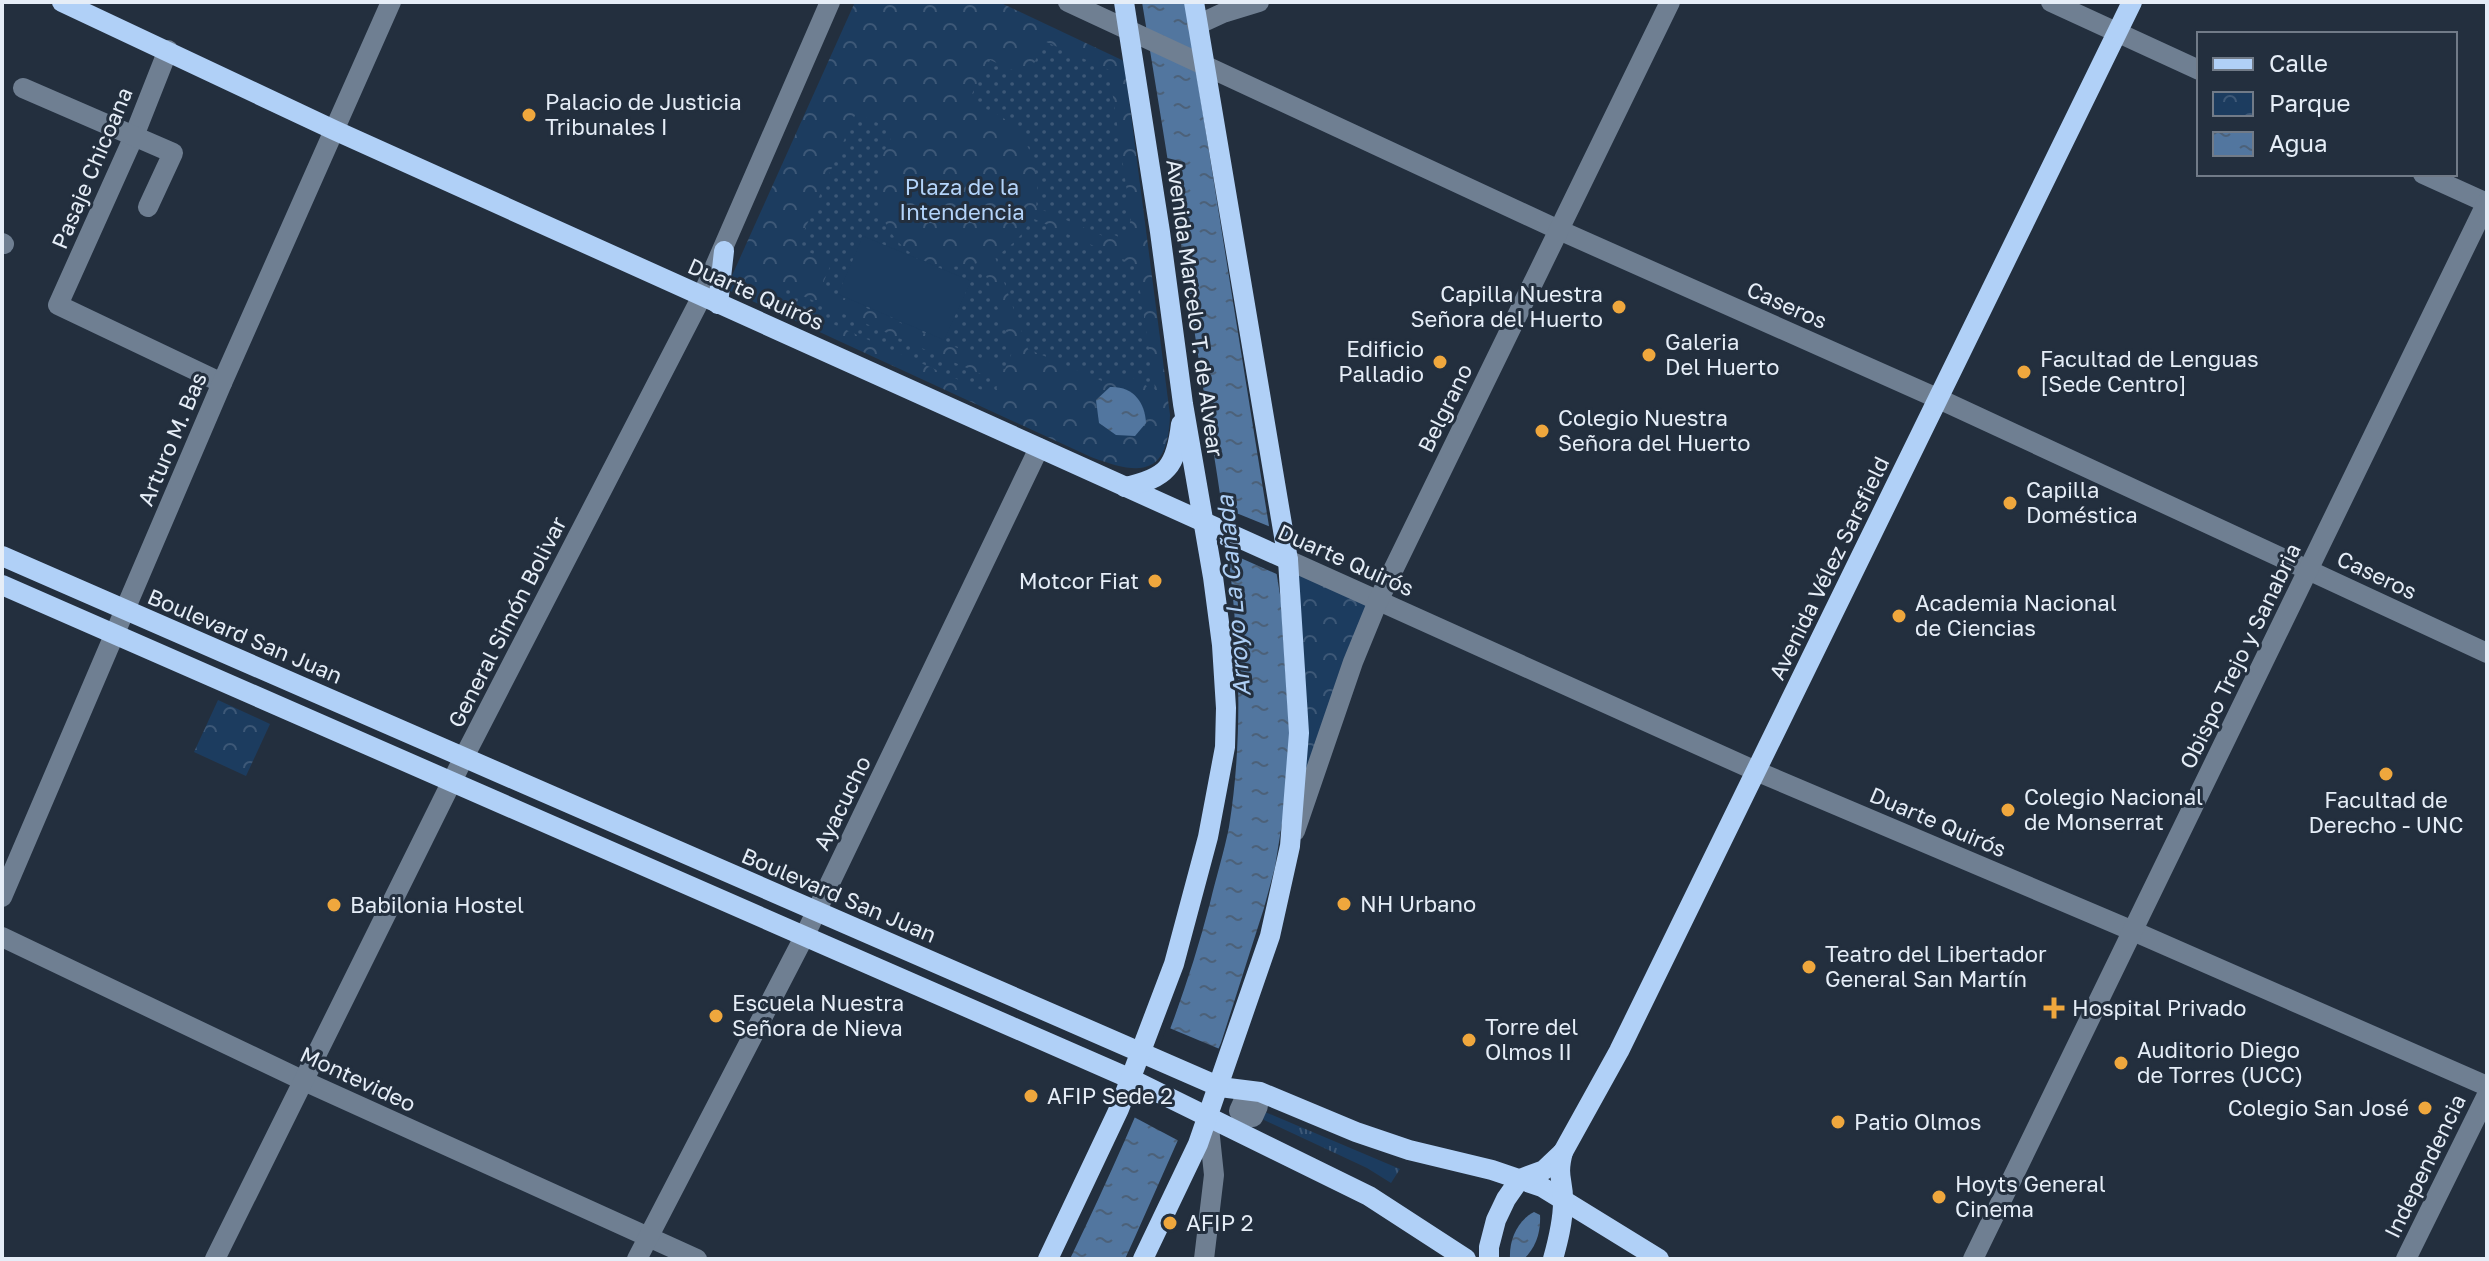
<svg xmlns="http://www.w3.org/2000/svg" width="2489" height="1261" font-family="'Golos Text',sans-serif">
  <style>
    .grass { fill: url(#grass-tufts) }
    .park { fill: url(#park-crowns) }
    .garden { fill: url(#garden-dots) }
    .pitch { fill: #1c3c5f }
    .water { fill: url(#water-ripples) }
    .pier { fill: #232f3e }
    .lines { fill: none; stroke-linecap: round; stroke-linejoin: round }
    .minor { stroke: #6f7f92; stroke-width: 20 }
    .major { stroke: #b0d0f7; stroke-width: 20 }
    .poi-dot { fill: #efa73d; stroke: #232f3e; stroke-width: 3 }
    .labels { text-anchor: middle; stroke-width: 6; stroke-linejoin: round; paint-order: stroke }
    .poi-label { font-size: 22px; fill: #e5edf7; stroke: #232f3e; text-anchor: start }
    .street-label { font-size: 22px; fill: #e5edf7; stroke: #232f3e }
    .park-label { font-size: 22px; fill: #b4d4fa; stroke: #232f3e }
    .water-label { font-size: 24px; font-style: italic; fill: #aecff5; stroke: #232f3e }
  </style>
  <defs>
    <pattern id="grass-tufts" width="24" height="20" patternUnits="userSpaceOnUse" patternTransform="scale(2)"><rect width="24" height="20" fill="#1c3c5f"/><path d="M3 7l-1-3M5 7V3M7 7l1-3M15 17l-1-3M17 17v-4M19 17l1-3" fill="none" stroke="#3d5877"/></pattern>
    <pattern id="park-crowns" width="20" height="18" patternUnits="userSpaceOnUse" patternTransform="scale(2)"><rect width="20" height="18" fill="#1c3c5f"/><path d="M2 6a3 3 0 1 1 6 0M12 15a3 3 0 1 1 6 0" fill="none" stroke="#3d5877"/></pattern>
    <pattern id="garden-dots" width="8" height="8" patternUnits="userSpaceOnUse" patternTransform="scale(2)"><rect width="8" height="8" fill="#1c3c5f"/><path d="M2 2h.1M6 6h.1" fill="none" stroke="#3d5877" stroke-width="1.8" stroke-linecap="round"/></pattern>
    <pattern id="water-ripples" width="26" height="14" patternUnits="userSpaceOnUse" patternTransform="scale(2)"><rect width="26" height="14" fill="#52769f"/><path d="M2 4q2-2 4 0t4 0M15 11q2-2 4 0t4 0" fill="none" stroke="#4c6179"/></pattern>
  </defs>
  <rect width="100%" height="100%" fill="#232f3e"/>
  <polygon class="grass" points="1265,1112 1400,1169 1391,1183 1367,1168 1264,1120 1261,1117"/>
  <g class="park">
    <path d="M 855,2 L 999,2 L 1124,61 L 1170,415 C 1168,476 1141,476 1091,457 L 726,289 Z"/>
    <polygon points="1288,560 1378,601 1290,846"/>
    <polygon points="218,700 270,724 246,776 194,752"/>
  </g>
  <g class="garden">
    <path d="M 1044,41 L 1109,70 L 1131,219 L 1125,240 L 1106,231 L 1103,236 L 1036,207 C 1044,159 1019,110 967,105 L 988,59 L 1028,77 Z"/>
    <path d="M 856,113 L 896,131 C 847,196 900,288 981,262 L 1013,350 L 1005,369 L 821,288 L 832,262 L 797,247 Z"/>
    <path d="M 1032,218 L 1136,265 L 1156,395 L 1152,389 L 1133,378 L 1121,376 L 1102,381 L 1028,349 L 995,257 C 1011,246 1023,236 1032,218 Z"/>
    <polygon points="780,286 999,382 993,395 774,298"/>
  </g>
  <polygon class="pitch" points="863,236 971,281 944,340 838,294"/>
  <g class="water">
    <path d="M 1142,2 L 1185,2 L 1281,601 L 1290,739 L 1286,798 L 1275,867 L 1264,908 L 1221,1043 L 1135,1237 L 1125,1259 L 1070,1259 C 1125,1144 1178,1027 1210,903 C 1216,878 1224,852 1229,827 C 1253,677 1226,529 1202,381 C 1183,255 1163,128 1142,2 Z"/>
    <path d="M 1110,387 C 1133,386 1145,402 1146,423 L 1135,436 L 1116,435 L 1099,423 L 1096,400 Z"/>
    <path d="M 1534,1212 L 1540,1215 C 1541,1232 1536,1247 1524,1259 L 1510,1259 C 1509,1240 1517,1221 1534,1212 Z"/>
  </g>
  <g class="pier">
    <polygon points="1219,506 1273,528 1281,576 1225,551"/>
    <polygon points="1167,1027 1222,1050 1181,1142 1132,1116"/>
  </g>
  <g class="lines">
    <g class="minor">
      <polyline points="1068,2 1559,230 1939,399 2487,653"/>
      <polyline points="2051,2 2199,70"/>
      <polyline points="1197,25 1223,13 1259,2"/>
      <polyline points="168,50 134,136 58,305 222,383"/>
      <polyline points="23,88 173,153 148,207"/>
      <polyline points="2423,174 2487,203"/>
      <polyline points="2,243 4,244"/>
      <polyline points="1288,560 1756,771 2133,931 2487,1086"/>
      <polyline points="1295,831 1353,662 1378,601 1670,2"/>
      <polyline points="2,897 222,383 391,2"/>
      <polyline points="2,937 304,1081 697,1259"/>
      <polygon points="1244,1100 1258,1106 1253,1117 1239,1111"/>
      <polyline points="215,1259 464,757 702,296 830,2"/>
      <polyline points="637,1259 804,937 1039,448"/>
      <polyline points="1204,1259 1214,1175 1208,1118"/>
      <polyline points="1973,1259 2487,202"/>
      <polyline points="2406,1259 2487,1095"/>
    </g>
    <g class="major">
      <polyline points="62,2 334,130 1288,560"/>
      <polyline points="718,304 724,251"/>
      <path d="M 1125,487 C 1167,478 1176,467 1181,424"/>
      <polyline points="2,556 1220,1087 1260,1092 1356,1132 1409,1150 1492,1170 1542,1187 1659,1259"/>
      <polyline points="2,585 1131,1079 1369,1196 1466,1259"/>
      <polyline points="1048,1259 1119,1109 1174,964 1208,837 1225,747 1226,708 1222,645 1213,577 1183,404 1160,232 1124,2"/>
      <polyline points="1143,1259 1198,1144 1270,936 1290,846 1299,733 1288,560 1194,2"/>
      <polyline points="1489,1259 1489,1247 1496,1220 1506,1199 1520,1179 1544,1170 1563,1152 1619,1051 2132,2"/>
      <path d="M 1553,1259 C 1558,1241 1563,1222 1563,1202 C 1564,1181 1556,1178 1563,1152"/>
    </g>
  </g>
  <g class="poi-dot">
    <circle cx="529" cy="115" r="8"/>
    <circle cx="1619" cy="307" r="8"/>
    <circle cx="1649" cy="355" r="8"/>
    <circle cx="1440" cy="362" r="8"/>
    <circle cx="2024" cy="372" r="8"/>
    <circle cx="1542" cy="431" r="8"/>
    <circle cx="2010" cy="503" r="8"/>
    <circle cx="1155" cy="581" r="8"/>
    <circle cx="1899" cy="616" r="8"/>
    <circle cx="2386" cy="774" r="8"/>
    <circle cx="2008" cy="810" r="8"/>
    <circle cx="1344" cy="904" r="8"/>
    <circle cx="334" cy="905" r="8"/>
    <circle cx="1809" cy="967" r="8"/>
    <path d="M2050 996h8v8h8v8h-8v8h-8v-8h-8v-8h8z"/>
    <circle cx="716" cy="1016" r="8"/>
    <circle cx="1469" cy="1040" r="8"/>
    <circle cx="2121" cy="1063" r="8"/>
    <circle cx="1031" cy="1096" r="8"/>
    <circle cx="2425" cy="1108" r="8"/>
    <circle cx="1838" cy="1122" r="8"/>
    <circle cx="1939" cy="1197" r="8"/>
    <circle cx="1170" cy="1223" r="8"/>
  </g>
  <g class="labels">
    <g class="poi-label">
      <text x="545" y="110">Palacio de Justicia<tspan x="545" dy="25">Tribunales I</tspan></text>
      <text x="1603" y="302" text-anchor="end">Capilla Nuestra<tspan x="1603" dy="25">Señora del Huerto</tspan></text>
      <text x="1665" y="350">Galeria<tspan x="1665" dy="25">Del Huerto</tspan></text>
      <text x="1424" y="357" text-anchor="end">Edificio<tspan x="1424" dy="25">Palladio</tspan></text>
      <text x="2040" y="367">Facultad de Lenguas<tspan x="2040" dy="25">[Sede Centro]</tspan></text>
      <text x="1558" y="426">Colegio Nuestra<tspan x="1558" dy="25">Señora del Huerto</tspan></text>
      <text x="2026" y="498">Capilla<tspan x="2026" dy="25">Doméstica</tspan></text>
      <text x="1139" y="589" text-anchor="end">Motcor Fiat</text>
      <text x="1915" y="611">Academia Nacional<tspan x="1915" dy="25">de Ciencias</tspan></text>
      <text x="2024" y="805">Colegio Nacional<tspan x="2024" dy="25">de Monserrat</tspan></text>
      <text x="2386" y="808" text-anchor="middle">Facultad de<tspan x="2386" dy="25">Derecho - UNC</tspan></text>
      <text x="1360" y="912">NH Urbano</text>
      <text x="350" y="913">Babilonia Hostel</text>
      <text x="1825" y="962">Teatro del Libertador<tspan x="1825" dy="25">General San Martín</tspan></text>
      <text x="732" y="1011">Escuela Nuestra<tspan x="732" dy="25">Señora de Nieva</tspan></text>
      <text x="2072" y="1016">Hospital Privado</text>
      <text x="1485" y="1035">Torre del<tspan x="1485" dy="25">Olmos II</tspan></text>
      <text x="2137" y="1058">Auditorio Diego<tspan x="2137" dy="25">de Torres (UCC)</tspan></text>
      <text x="1047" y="1104">AFIP Sede 2</text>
      <text x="2409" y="1116" text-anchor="end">Colegio San José</text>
      <text x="1854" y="1130">Patio Olmos</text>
      <text x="1955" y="1192">Hoyts General<tspan x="1955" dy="25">Cinema</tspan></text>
      <text x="1186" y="1231">AFIP 2</text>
    </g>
    <g class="street-label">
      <text transform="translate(92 168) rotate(-67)" y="8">Pasaje Chicoana</text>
      <text transform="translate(756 294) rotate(24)" y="8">Duarte Quirós</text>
      <text transform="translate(1787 305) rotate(24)" y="8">Caseros</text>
      <text transform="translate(1195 308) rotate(82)" y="8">Avenida Marcelo T. de Alvear</text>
      <text transform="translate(1445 408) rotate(-64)" y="8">Belgrano</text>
      <text transform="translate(172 439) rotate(-67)" y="8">Arturo M. Bas</text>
      <text transform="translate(1346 560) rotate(24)" y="8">Duarte Quirós</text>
      <text transform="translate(1829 568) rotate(-64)" y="8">Avenida Vélez Sarsfield</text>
      <text transform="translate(2377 575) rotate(25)" y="8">Caseros</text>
      <text transform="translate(507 622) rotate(-63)" y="8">General Simón Bolivar</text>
      <text transform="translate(245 636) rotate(23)" y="8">Boulevard San Juan</text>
      <text transform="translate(2240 656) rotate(-64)" y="8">Obispo Trejo y Sanabria</text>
      <text transform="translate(842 803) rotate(-64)" y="8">Ayacucho</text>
      <text transform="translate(1938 822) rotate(23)" y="8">Duarte Quirós</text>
      <text transform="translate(839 895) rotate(23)" y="8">Boulevard San Juan</text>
      <text transform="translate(358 1079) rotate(25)" y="8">Montevideo</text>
      <text transform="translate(2425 1166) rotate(-64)" y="8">Independencia</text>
    </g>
    <g class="park-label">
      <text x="962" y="195">Plaza de la<tspan x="962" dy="25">Intendencia</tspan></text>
    </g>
    <g class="water-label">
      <text transform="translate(1234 596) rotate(-95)" y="8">Arroyo La Cañada</text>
    </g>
  </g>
  <rect width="2489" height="1261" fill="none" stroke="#e5edf7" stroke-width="8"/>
  <rect x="2197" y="32" width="260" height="144" fill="#232f3e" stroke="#717b88" stroke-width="2"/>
  <rect x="2213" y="58" width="40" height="12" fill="#b0d0f7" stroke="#717b88" stroke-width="2"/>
  <text x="2269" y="72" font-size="24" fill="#e5edf7">Calle</text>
  <rect x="2213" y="92" width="40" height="24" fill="url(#park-crowns)" stroke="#717b88" stroke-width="2"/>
  <text x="2269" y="112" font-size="24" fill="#e5edf7">Parque</text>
  <rect x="2213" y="132" width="40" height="24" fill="url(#water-ripples)" stroke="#717b88" stroke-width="2"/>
  <text x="2269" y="152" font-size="24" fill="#e5edf7">Agua</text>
</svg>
